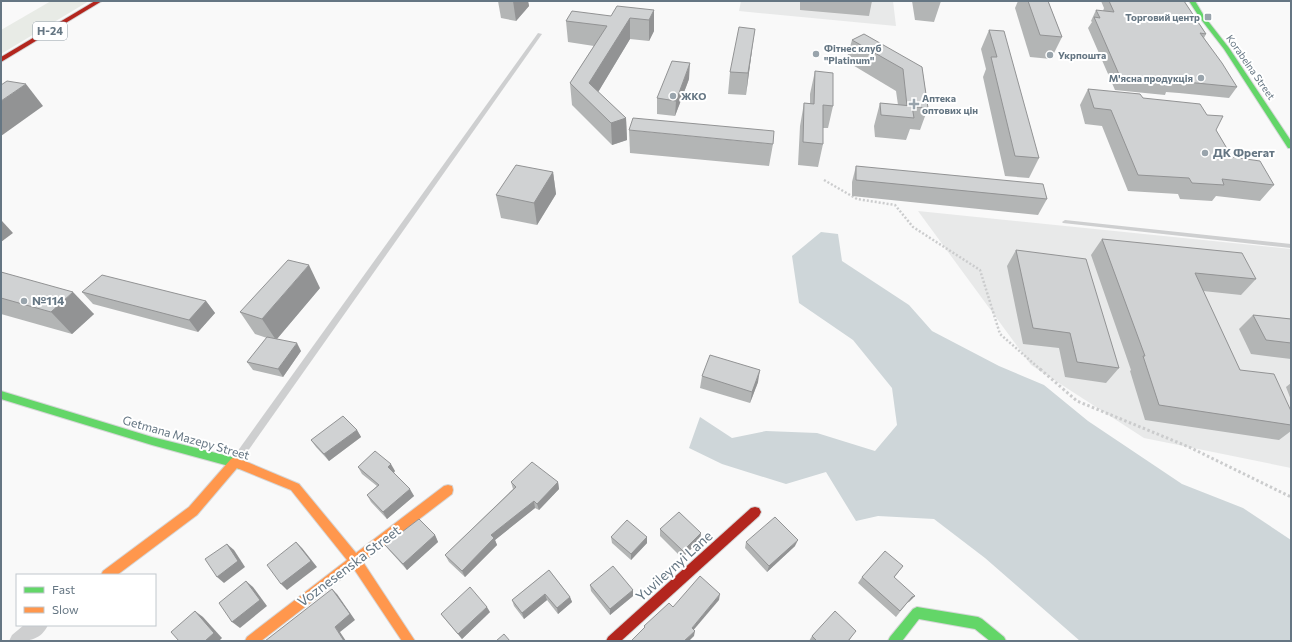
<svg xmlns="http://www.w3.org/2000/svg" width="1292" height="642" font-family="Commissioner,sans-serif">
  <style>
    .built { fill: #e8e9e9 }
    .green { fill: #e8ebe6 }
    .water { fill: #ced6d9 }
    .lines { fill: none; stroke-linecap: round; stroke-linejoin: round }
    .fast-casing { stroke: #d5d6d7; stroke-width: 2 }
    .slow-casing { stroke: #d5d6d7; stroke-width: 2 }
    .jam-casing { stroke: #d5d6d7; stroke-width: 2 }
    .path-far1 { stroke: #cbcccd; stroke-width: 2.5; stroke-dasharray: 2 2; stroke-linecap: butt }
    .path { stroke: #cbcccd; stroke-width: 3; stroke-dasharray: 2.5 2.5; stroke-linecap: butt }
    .lane { fill: #cecfd0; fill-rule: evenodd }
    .street { fill: #cecfd0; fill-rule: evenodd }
    .fast { fill: #63d668; fill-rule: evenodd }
    .slow { fill: #ff974d; fill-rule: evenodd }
    .jam { fill: #b3261e; fill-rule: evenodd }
    .wall { fill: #b3b5b5 }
    .shaded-wall { fill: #929394 }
    .building { fill: #d0d2d3; stroke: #929394 }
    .poi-dot { fill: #99a4ac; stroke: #fff; stroke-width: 1.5 }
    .labels { text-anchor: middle; stroke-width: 4; stroke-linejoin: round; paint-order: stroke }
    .far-poi-label { font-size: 10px; font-weight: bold; fill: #657683; stroke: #fff; text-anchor: start }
    .far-street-label { font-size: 10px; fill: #657683; stroke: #fff }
    .shield { fill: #fff; stroke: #939fa8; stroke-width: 1 }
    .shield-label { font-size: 11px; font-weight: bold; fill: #657683 }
    .poi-label { font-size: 12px; font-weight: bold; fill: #657683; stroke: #fff; text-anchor: start }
    .street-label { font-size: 12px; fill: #657683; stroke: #fff }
    .near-street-label { font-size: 14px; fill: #657683; stroke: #fff }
  </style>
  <rect width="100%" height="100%" fill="#f9f9f9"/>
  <g class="built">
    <polygon points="741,1 893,1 896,26 739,11"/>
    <polygon points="918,211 1291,249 1291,468 1144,438 1031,365"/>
  </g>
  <polygon class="green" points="51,1 89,1 1,54 1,30"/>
  <polygon class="water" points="821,232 838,234 842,261 909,305 932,331 999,366 1044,385 1088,421 1182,484 1243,508 1291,540 1291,641 1080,641 985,558 934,519 878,516 856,521 826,472 786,484 722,464 689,448 700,417 732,438 766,431 817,433 875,451 897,425 892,388 853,340 799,303 792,256"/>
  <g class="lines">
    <defs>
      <g id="fast">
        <polygon points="1189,1 1195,1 1204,16 1229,48 1291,141 1291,148 1288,148 1224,49 1200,18"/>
        <polygon points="1,391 152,437 240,459 244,461 245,464 244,467 240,469 152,445 1,399"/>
        <polygon points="917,607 978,617 982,619 1004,637 1006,641 990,641 975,629 919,619 902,641 888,641 890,637 913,609"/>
      </g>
      <polygon id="slow" points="235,457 299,484 356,553 444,486 448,485 452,486 453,490 452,494 363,562 415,641 402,641 354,569 261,641 245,641 247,637 347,560 291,490 237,468 197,515 117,575 101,575 103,571 189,507 231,459"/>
      <g id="jam">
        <polygon points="95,1 102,1 1,62 1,57"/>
        <polygon points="755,507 759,508 761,512 759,516 621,641 606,641 608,637 751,508"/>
      </g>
    </defs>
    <use href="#fast" class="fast-casing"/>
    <use href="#slow" class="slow-casing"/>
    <use href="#jam" class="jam-casing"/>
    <polyline class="path-far1" points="824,180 857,199 895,205 913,227 980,270 1000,334 1041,370"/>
    <polyline class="path" points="1040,369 1077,401 1189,447 1291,497"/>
    <g class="lane">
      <polygon points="538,33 542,34 238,465 235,466 232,465 231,462 232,459"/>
      <polygon points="1065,220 1291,244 1291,248 1063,223 1062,222"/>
    </g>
    <path class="street" d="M 24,625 L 48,625 C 40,642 26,641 9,641 L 12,635 Z"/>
    <use href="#fast" class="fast"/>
    <use href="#slow" class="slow"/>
    <use href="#jam" class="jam"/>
  </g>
  <g class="wall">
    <polygon points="498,1 528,1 529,6 516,21 501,18"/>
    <polygon points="800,1 872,1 869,16 800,10"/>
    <polygon points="912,1 941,1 934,22 915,20"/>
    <polygon points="1018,1 1048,1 1062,37 1051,59 1030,57 1015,8"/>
    <polygon points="1101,1 1184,1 1206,34 1204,38 1237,87 1229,98 1179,93 1166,92 1165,95 1115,90 1088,28 1092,22 1091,21 1096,10 1103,11 1104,8"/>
    <polygon points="654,10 654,31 649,41 630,39 598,92 626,118 627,140 612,145 572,105 570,83 594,46 568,42 566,21 611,16"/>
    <polygon points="989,30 1039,158 1029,178 1005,176 983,77 986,69 981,49"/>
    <polygon points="852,40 922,67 928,108 920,130 910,129 906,140 875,137 874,126 880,103 898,105 896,91 846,61"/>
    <polygon points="752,50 746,95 728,94 730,72"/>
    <polygon points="815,71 833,106 828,128 823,128 823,144 818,167 798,165 800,126 804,103 810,104 810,94"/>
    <polygon points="689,79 675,116 657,114 657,98"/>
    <polygon points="1088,89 1143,98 1216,130 1232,157 1274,185 1260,201 1216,196 1212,201 1180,199 1178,194 1128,191 1102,126 1085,124 1080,105"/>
    <polygon points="629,130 773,144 769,166 630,153"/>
    <polygon points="856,166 1047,199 1038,215 852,196 852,182"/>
    <polygon points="553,172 556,194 537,225 501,218 496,195"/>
    <polygon points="1102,239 1256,279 1241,295 1203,291 1240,370 1291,411 1291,431 1279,440 1145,420 1130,371 1131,370 1091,255"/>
    <polygon points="1016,250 1119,368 1106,383 1065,377 1059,348 1023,344 1007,266"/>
    <polygon points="1,272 94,314 72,334 1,314"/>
    <polygon points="320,288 277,339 301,351 283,377 253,370 247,362 267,338 255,334 240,312"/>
    <polygon points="82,292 206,301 215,313 198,332 93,304"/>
    <polygon points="1253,315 1291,319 1291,359 1251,354 1239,329"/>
    <polygon points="702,376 758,382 750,403 700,388"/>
    <polygon points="1291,383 1291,400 1286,387"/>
    <polygon points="357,430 361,437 329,461 316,447 311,440"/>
    <polygon points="358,467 395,471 394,473 414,496 387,519 371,502 367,495 377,486 362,474"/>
    <polygon points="511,482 558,482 559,489 539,510 535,508 495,540 497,545 465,577 449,562 445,555 513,489"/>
    <polygon points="660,529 701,533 700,540 682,558 660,536"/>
    <polygon points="435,535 438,542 407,570 390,551 385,545"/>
    <polygon points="611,537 647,537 647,543 631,560 612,543"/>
    <polygon points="746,542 795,546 767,572 745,548"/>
    <polygon points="903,566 894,578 910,601 907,603 896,617 858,583 862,577"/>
    <polygon points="549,570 570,597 572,602 558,614 547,600 524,619 514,606 512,600"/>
    <polygon points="590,585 633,590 633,596 610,615 591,591"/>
    <polygon points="490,612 462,639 445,619 441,614"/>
    <polygon points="812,636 852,636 849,641 809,641"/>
  </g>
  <g class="shaded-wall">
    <polygon points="513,1 528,1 529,6 516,21"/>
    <polygon points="654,10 654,31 649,41 649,20"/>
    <polygon points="630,18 630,39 591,104 589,83"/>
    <polygon points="755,29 752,50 746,95 748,73"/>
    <polygon points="690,63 689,79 675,116 676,101"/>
    <polygon points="26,84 43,106 1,136 1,101"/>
    <polygon points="626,118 627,140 612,145 611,123"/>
    <polygon points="553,172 556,194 537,225 534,203"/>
    <polygon points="1,221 2,221 13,233 1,242"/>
    <polygon points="309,265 320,288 276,340 262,319"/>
    <polygon points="73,292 94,314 72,334 51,312"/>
    <polygon points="206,301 215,313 198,332 189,320"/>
    <polygon points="297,343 301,351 283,377 278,369"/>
    <polygon points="760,370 758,382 750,403 752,392"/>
    <polygon points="357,430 361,437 329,461 324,454"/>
    <polygon points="391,464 395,471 392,474 388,467"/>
    <polygon points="558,482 559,489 539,510 537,504"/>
    <polygon points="410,489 414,496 387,519 383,512"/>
    <polygon points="534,501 535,508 495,540 497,545 465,577 462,571 491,535"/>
    <polygon points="701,533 700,540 682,558 683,551"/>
    <polygon points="435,535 438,542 407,570 403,564"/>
    <polygon points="647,537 647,543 631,560 631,554"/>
    <polygon points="798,540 795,546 767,572 769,566"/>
    <polygon points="296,542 302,548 317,567 287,590 281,584"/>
    <polygon points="227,544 234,550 245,567 224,583 217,577"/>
    <polygon points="246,581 253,587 267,606 240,628 232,622"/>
    <polygon points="332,589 337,594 355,620 340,632 346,641 344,641 335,627"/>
    <polygon points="633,590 633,596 610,615 610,609"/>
    <polygon points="545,594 547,600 524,619 522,613"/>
    <polygon points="720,594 719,600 691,633 692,628"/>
    <polygon points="915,596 910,601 907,603 912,597"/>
    <polygon points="570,597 572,602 558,614 557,608"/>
    <polygon points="487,607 490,612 462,639 458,634"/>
    <polygon points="195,611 203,617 222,638 219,641 205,641"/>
    <polygon points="695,631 694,636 689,641 684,641"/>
  </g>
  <g class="building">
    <polygon points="1028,1 1048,1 1062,37 1040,35"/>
    <polygon points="1109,1 1184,1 1206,34 1200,33 1222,63 1237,87 1186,82 1170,81 1172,83 1121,79 1094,17 1100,18 1096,10 1114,12"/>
    <polygon points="617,6 654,10 649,20 630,18 589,83 626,118 611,123 570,83 607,26 566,21 572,11 611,16"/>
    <polygon points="739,27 755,29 748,73 730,72"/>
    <polygon points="989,30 1004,31 1039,158 1015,156 991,57 997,57"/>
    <polygon points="864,34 922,67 928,108 907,106 903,69 852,40"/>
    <polygon points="672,61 690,63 676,101 657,98"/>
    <polygon points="815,71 833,73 833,106 823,105 823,144 803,142 804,103 814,104"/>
    <polygon points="7,81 26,84 1,101 1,85"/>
    <polygon points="1088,89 1140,94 1143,98 1200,104 1207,115 1223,116 1216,130 1232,157 1260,161 1274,185 1222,179 1224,185 1192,183 1189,178 1138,175 1111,110 1094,108"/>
    <polygon points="880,103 912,106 914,118 881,115"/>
    <polygon points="633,118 774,131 773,144 629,130"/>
    <polygon points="516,165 553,172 534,203 496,195"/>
    <polygon points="856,166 1043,184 1047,199 856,180"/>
    <polygon points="1102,239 1242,253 1256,279 1195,273 1240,370 1274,374 1291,411 1291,425 1159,405 1143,356 1145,356"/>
    <polygon points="1016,250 1086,259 1119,368 1077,362 1070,333 1033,328"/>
    <polygon points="288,260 309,265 262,319 240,312"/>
    <polygon points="1,272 73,292 51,312 1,298"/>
    <polygon points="102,275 206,301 189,320 82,292"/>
    <polygon points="1253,315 1291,319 1291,343 1266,340"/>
    <polygon points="267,337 297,343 278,369 247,362"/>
    <polygon points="710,355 760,370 752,392 702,376"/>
    <polygon points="343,416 357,430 324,454 311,440"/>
    <polygon points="375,451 391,464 388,467 410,489 383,512 367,495 379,485 358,467"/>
    <polygon points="532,462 558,482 537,504 534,501 491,535 494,538 462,571 445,555 516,487 511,482"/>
    <polygon points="679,512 701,533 683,551 660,529"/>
    <polygon points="775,517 798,540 769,566 746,542"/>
    <polygon points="419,519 435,535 403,564 385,545"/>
    <polygon points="627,520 647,537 631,554 611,537"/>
    <polygon points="296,542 311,561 281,584 267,565"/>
    <polygon points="227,544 238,561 217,577 205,559"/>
    <polygon points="885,551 903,566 894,577 915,596 912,597 900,611 862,577"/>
    <polygon points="613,566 633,590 610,609 590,585"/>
    <polygon points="549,570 570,597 557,608 545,594 522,613 512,600"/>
    <polygon points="700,576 720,594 692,628 695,631 684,641 631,641 645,627 644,626 669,603 673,607"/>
    <polygon points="246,581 260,600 232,622 219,603"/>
    <polygon points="470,587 487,607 458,634 441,614"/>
    <polygon points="332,589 350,614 335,627 344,641 265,641"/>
    <polygon points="195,611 214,633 205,641 179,641 171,632"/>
    <polygon points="835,611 856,631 848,641 817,641 812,636"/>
    <polygon points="504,634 510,641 496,641"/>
  </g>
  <g class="poi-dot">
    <rect x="1204" y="13" width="8" height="8" rx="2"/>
    <circle cx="816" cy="54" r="4"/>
    <circle cx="1050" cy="55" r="4"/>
    <circle cx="1201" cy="78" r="4"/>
    <circle cx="673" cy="96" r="4"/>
    <path d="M912 98h4v4h4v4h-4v4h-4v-4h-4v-4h4z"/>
    <circle cx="1205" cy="153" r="4"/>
    <circle cx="24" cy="301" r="4"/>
  </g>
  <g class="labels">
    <g class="far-poi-label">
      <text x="1200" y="21" text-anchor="end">Торговий центр</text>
      <text x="824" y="52">Фітнес клуб<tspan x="824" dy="12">"Platinum"</tspan></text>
      <text x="1058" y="59">Укрпошта</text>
      <text x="1193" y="82" text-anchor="end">М'ясна продукція</text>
      <text x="681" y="100">ЖКО</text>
      <text x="922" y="102">Аптека<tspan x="922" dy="12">оптових цін</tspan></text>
    </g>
    <g class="far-street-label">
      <text transform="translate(1251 67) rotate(55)" y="4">Korabelna Street</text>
    </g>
    <rect class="shield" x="33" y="22" width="34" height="18" rx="3"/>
    <g class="shield-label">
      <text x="50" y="35">Н-24</text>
    </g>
    <g class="poi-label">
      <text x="1213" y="157">ДК Фрегат</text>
      <text x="32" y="305">№114</text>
    </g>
    <g class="street-label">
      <text transform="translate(186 438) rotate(16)" y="4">Getmana Mazepy Street</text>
    </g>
    <g class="near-street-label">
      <text transform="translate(349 566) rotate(-37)" y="5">Voznesenska Street</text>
      <text transform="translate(674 566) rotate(-42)" y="5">Yuvileynyi Lane</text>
    </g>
  </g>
  <rect width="1292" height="642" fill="none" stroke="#657683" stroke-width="4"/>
  <rect x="16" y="574" width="140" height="52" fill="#ffffff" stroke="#c1c8cd"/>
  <rect x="24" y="587" width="20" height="6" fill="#63d668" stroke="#c1c8cd"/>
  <text x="52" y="594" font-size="12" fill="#657683">Fast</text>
  <rect x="24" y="607" width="20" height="6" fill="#ff974d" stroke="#c1c8cd"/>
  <text x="52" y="614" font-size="12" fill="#657683">Slow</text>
</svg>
